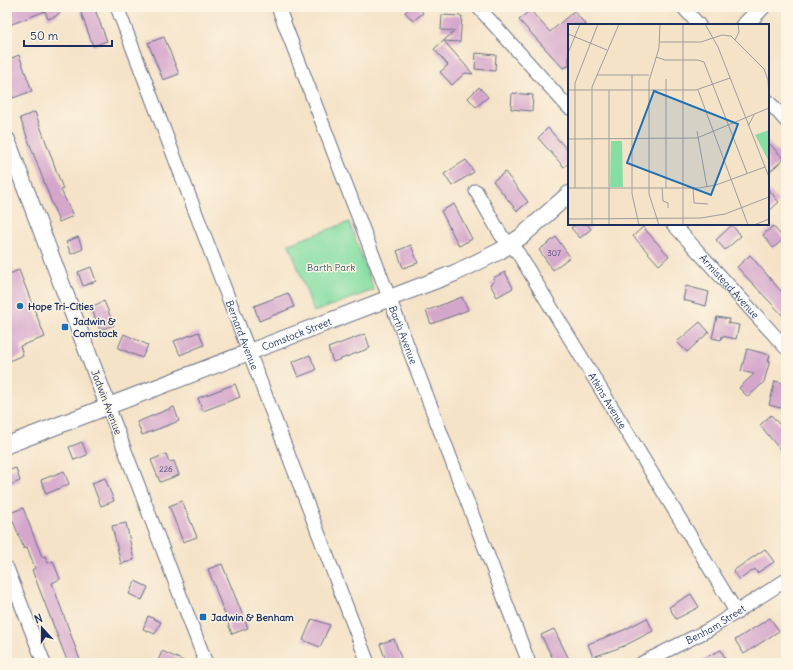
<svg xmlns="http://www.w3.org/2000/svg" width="793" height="670" font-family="Delius,sans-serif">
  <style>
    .green { fill: #86dea3; stroke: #508680 }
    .building { fill: #d4a6cc }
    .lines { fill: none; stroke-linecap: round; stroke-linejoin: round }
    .minor-casing { stroke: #676e83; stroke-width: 15 }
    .tertiary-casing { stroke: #676e83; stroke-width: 18 }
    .minor { stroke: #fff; stroke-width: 13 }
    .tertiary { stroke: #fff; stroke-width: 16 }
    .poi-dot { fill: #1f6fb2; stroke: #fcf5e5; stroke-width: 1.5 }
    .labels { text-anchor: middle; stroke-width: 3; stroke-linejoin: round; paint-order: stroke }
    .number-label { font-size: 8px; fill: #494d7a }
    .park-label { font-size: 10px; fill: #365b6f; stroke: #fcf5e5 }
    .street-label { font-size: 10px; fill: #1b2f5e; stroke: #fcf5e5 }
    .poi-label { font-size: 10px; font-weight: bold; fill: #1b2f5e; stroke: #fcf5e5; text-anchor: start }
    .inset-road { fill: none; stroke: #9e9b9e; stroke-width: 1 }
    .view { fill: #1f6fb2; fill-opacity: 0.15; stroke: #1f6fb2; stroke-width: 2 }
    .inset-edge { fill: none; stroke: #1b2f5e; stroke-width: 2 }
  </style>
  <rect width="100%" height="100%" fill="#fcf5e5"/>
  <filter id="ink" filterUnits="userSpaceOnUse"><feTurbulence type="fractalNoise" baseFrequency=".025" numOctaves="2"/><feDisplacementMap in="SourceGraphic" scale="8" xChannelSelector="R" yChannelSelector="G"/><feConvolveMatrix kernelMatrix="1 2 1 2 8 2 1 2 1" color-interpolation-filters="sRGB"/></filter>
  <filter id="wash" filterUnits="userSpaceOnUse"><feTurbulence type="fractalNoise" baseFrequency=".012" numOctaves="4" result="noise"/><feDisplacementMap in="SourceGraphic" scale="16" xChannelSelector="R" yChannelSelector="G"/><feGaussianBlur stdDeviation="0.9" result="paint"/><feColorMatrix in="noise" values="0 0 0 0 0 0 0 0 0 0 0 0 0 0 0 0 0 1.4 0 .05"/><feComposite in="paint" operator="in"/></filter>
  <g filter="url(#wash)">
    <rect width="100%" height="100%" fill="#f5e3c8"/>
    <polygon class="green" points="349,222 374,290 314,312 289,244"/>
    <g id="blocks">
      <g class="building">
        <polygon points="16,7 65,7 56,16 48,19 45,11 7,26 7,11"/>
        <polygon points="79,7 94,7 107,41 93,46"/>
        <polygon points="411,7 418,7 423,13 413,21 405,12"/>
        <polygon points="530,10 550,32 574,11 586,25 569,25 569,66 563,68 519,20"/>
        <polygon points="442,15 462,16 460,42 444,41 473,74 465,73 452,85 440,72 448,65 434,49 455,31 441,30"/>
        <polygon points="164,37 179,74 163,80 148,43"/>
        <polygon points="476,53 496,55 495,71 475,69"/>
        <polygon points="19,55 32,91 13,98 7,82 7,60"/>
        <polygon points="479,87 488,97 476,107 468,98"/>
        <polygon points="512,93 533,95 532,111 511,109"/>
        <polygon points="35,112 63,189 61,190 73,216 59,222 20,118"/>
        <polygon points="548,128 569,152 569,162 564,167 538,138"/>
        <polygon points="768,142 784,159 768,173"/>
        <polygon points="466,160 474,172 452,186 444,174"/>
        <polygon points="505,172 528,202 517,211 493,181"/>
        <polygon points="768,189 779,202 768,212"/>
        <polygon points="454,204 472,239 459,246 441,211"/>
        <polygon points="576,224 587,224 591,229 580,238 571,228"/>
        <polygon points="732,225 741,236 725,250 716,240"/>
        <polygon points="773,226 784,239 773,248 763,235"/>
        <polygon points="643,227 669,256 659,265 633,236"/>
        <polygon points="78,237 83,249 71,254 66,242"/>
        <polygon points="556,237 570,257 553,270 539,250"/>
        <polygon points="411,245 418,263 403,268 397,251"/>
        <polygon points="750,255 786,297 786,319 737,267"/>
        <polygon points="91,267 96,281 83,286 78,272"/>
        <polygon points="19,270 45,337 20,346 23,355 7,362 7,275"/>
        <polygon points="505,272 513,288 497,297 490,284 495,281 493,278"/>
        <polygon points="686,286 709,292 706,306 683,300"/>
        <polygon points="288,293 294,307 259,321 254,306"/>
        <polygon points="462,297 468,310 431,324 426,311"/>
        <polygon points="104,301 114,325 100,330 91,307"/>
        <polygon points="717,317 729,319 728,323 739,325 736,339 722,336 721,340 712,338"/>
        <polygon points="700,322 709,332 687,352 677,342"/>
        <polygon points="199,332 204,345 180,355 174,341"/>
        <polygon points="124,334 148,345 142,358 118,348"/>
        <polygon points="365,334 370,348 333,362 328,348"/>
        <polygon points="747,349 770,355 768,362 770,360 764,382 748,397 739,388 754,374 741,371"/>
        <polygon points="310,355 316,370 298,377 292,362"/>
        <polygon points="775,381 786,384 786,403 782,402 781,408 769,405"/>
        <polygon points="235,384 240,397 203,411 198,398"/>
        <polygon points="174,407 179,421 142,435 137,422"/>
        <polygon points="771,415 786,432 786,457 760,425"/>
        <polygon points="82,442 87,455 74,460 69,447"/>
        <polygon points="166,454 169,462 174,461 179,475 160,482 151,460"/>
        <polygon points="16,468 20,481 7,486 7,471"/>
        <polygon points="64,471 69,484 46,494 41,480"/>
        <polygon points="105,478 114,501 101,506 92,483"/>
        <polygon points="182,501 197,537 183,542 169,506"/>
        <polygon points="23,508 42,557 45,556 48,563 53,561 60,579 52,583 80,660 71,663 68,663 32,570 35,568 27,547 24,549 10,513"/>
        <polygon points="126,523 134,560 121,564 112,526"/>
        <polygon points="765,549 774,562 757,573 755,569 739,580 733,571"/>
        <polygon points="222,564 248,628 232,634 208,569"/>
        <polygon points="135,581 148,587 142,600 129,594"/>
        <polygon points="691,594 699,607 676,619 669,607"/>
        <polygon points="148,616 161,622 155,634 143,629"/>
        <polygon points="647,618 653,631 624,646 593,657 588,644 624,630"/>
        <polygon points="770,618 779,631 744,654 735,640"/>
        <polygon points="312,619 330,625 320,647 303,640"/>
        <polygon points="554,629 571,663 555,663 541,635"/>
        <polygon points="394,639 403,663 387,663 380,644"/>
        <polygon points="721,650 727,663 694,663"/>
        <polygon points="162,651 188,663 157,663"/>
      </g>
    </g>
  </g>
  <g filter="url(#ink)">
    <use href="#blocks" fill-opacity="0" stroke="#676e83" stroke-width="1"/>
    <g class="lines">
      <defs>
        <g id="minor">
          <path id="s1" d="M 117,7 L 368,663"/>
          <path id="s2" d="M 278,7 L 529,663"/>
          <polyline points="478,7 569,108"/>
          <polyline points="683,7 699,25"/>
          <polyline points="768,101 786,121"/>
          <path id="s3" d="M 476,191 L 501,235 L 518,253 L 737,613"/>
          <path id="s4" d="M 673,224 L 786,348"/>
          <polyline points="108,406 206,663"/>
          <polyline points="7,568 44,663"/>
          <path id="s5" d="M 642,663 L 710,629 L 786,580"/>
        </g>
        <g id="tertiary">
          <polyline points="745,25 762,7"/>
          <polyline points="7,140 108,406"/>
          <path id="s6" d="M 7,445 L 455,273 L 500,251 L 522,236 L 569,194"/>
        </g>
      </defs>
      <use href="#minor" class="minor-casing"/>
      <use href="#tertiary" class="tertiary-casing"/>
      <use href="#minor" class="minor"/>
      <use href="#tertiary" class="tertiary"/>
    </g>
  </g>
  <g class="poi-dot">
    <circle cx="20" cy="306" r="4"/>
    <rect x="61" y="323" width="8" height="8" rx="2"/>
    <rect x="199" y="613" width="8" height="8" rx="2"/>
  </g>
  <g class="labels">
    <g class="number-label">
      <text x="554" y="256">307</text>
      <text x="166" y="472">226</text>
    </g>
    <g class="park-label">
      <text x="331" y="271">Barth Park</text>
    </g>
    <g class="street-label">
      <text dy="4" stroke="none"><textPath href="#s4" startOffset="84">Armistead Avenue</textPath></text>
      <text dy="4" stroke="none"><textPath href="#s6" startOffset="310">Comstock Street</textPath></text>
      <text dy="4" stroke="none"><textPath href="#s1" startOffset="351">Bernard Avenue</textPath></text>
      <text dy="4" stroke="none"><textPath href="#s2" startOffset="351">Barth Avenue</textPath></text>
      <text dy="4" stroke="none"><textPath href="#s3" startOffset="248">Atkins Avenue</textPath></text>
      <text transform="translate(107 402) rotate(69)" y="4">Jadwin Avenue</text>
      <text dy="4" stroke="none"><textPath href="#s5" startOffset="83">Benham Street</textPath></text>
    </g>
    <g class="poi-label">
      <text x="28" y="310">Hope Tri-Cities</text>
      <text x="73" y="325">Jadwin &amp;<tspan x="73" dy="12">Comstock</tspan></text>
      <text x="211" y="621">Jadwin &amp; Benham</text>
    </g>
  </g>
  <g transform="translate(568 24)">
    <rect width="201" height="201" fill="#f5e3c8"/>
    <path d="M 201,106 L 201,138 L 187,111 ZM 43,117 L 54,117 L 55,163 L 42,163 Z" fill="#86dea3"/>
    <path class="inset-road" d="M 137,0 L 150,23 L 201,153M 0,10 L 39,26M 167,16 L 171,8 L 170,0M 92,18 L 133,18 L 154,11 L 163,12 L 196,45 L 200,56 L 201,72M 0,29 L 12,0M 88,33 L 97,36 L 130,36 L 136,38 L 179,149M 29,51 L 81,51M 64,51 L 64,170 L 71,201M 0,66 L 128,66 L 162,54M 130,66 L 180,201M 180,102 L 186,91M 129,107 L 139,163M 0,115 L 129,114 L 201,84M 0,164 L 131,164 L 148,161 L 197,143M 7,164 L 7,59 L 30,0M 94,164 L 95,177 L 100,179 L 100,184M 98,164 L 98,55M 125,164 L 126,179 L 140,180M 0,195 L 133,194 L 157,190 L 201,173M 24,201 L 24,63 L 51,0M 41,201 L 41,66M 91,201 L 81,170 L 81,57 L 91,24 L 92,0M 115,201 L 115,0M 186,201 L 201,195"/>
    <path class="view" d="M 86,67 L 170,100 L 143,171 L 59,139 Z"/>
    <rect width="201" height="201" class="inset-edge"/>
  </g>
  <rect width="793" height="670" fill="none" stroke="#fcf5e5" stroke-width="24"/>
  <g transform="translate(42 628) rotate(339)" stroke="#fcf5e5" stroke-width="3" paint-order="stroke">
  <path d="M0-3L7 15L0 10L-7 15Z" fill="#1b2f5e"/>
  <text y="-6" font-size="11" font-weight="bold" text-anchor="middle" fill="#1b2f5e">N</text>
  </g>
  <path d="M24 40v6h88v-6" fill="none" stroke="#1b2f5e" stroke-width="2"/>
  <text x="30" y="40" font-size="12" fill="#1b2f5e" stroke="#fcf5e5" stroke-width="3" paint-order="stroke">50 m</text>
</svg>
